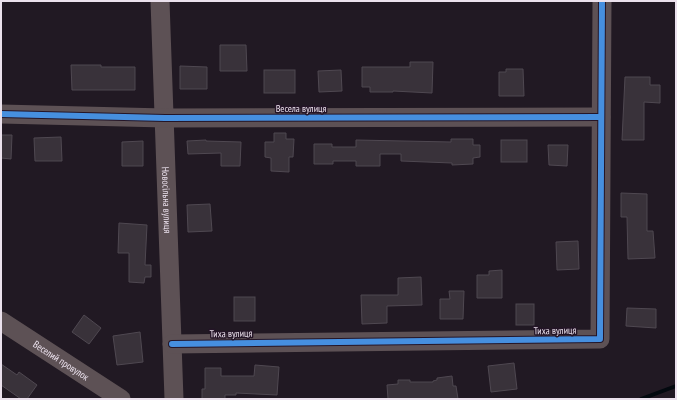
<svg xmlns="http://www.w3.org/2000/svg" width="677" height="400" font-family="'PT Sans Narrow',sans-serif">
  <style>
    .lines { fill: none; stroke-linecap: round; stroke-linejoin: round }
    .stream { stroke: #03090f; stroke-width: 4 }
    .building { fill: #39323a; stroke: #4f4851 }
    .minor { stroke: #5d5155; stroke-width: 19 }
    .cycleway-casing { stroke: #241527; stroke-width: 8 }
    .cycleway { stroke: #468fdf; stroke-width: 6 }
    .labels { text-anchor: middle; stroke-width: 3; stroke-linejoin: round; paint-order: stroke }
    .street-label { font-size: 10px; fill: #ebe1ed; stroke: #241527 }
  </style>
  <rect width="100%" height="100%" fill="#211923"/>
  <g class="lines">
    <polyline class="stream" points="641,399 676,386"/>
  </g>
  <g class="building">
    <polygon points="220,45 246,45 247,71 220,71"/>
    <polygon points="410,62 433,62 432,93 393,91 393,92 370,92 370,87 362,87 362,67 410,67"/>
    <polygon points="71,65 101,65 101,67 135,67 135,90 72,90"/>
    <polygon points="180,66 207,67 207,89 180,89"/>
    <polygon points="506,69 523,69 524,96 499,96 499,72 506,72"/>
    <rect x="264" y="70" width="31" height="23"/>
    <polygon points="341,70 342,91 319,92 318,71"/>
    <polygon points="625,77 650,77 650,85 660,85 660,103 644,102 644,140 622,140"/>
    <polygon points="274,133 286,133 286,139 294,139 293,157 289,157 289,172 271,171 271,158 265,157 265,142 274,142"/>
    <polygon points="1,135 12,135 11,159 1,158"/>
    <polygon points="61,137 62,161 35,161 34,138"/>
    <polygon points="451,139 473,139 473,145 480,145 480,157 473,158 473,164 452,165 452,163 401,161 401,154 380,154 380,166 356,166 356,161 333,161 333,164 314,164 314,144 332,144 332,147 356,147 356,140 451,142"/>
    <polygon points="206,140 206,141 241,142 240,166 221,166 221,153 188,154 187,141"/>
    <rect x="501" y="140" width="26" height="22"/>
    <polygon points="143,141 143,166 122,166 122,142"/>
    <polygon points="548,145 568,145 567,166 549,165"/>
    <polygon points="621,193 647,194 647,231 653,231 655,258 628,259 627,217 621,217"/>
    <polygon points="210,204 212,231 188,232 187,205"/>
    <polygon points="119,223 147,225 145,265 151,265 151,277 145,277 144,283 129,282 129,253 118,253"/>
    <polygon points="578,241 579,269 557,270 556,242"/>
    <polygon points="502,270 502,298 477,298 477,275 489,275 489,271"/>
    <polygon points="421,277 422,305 387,306 387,323 362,324 361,295 398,295 398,278"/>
    <polygon points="449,291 464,291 463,319 440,319 440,299 450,299"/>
    <rect x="234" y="297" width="21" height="24"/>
    <rect x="516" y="304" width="18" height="21"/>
    <polygon points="627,308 656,309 656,328 626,326"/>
    <polygon points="84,315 101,328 89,344 72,332"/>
    <polygon points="140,332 143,362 117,365 113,336"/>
    <polygon points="514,363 517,389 491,392 488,366"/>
    <polygon points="1,364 17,375 19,372 37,385 27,399 21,399 1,385"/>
    <polygon points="255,365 279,367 277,395 236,393 236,395 225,395 225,399 202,399 202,389 205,389 205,368 221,368 221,376 254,376"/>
    <polygon points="452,376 453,386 456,386 458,399 388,399 387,385 398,384 398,380 410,380 410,382 433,382 433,381 437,380 437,378"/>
  </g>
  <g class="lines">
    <g class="minor">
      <path id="s1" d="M 160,1 L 174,399"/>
      <polyline points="1,114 165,118 601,117"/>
      <path id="s2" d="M 1,321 L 121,399"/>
      <polyline points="172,344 600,339 602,1"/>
    </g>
    <defs>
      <g id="cycleway">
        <polyline points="1,114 165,118 601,117"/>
        <polyline points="172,344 600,339 602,1"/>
      </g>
    </defs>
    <use href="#cycleway" class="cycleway-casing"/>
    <use href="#cycleway" class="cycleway"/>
  </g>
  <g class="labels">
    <g class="street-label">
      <text x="301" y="112">Весела вулиця</text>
      <text dy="4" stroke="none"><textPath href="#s1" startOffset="199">Новосільна вулиця</textPath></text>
      <text transform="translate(555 330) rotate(-1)" y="4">Тиха вулиця</text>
      <text transform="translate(231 333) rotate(-1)" y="4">Тиха вулиця</text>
      <text dy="4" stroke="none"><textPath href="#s2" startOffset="72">Веселий провулок</textPath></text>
    </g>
  </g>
  <rect width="677" height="400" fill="none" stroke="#ebe1ed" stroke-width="4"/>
</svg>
